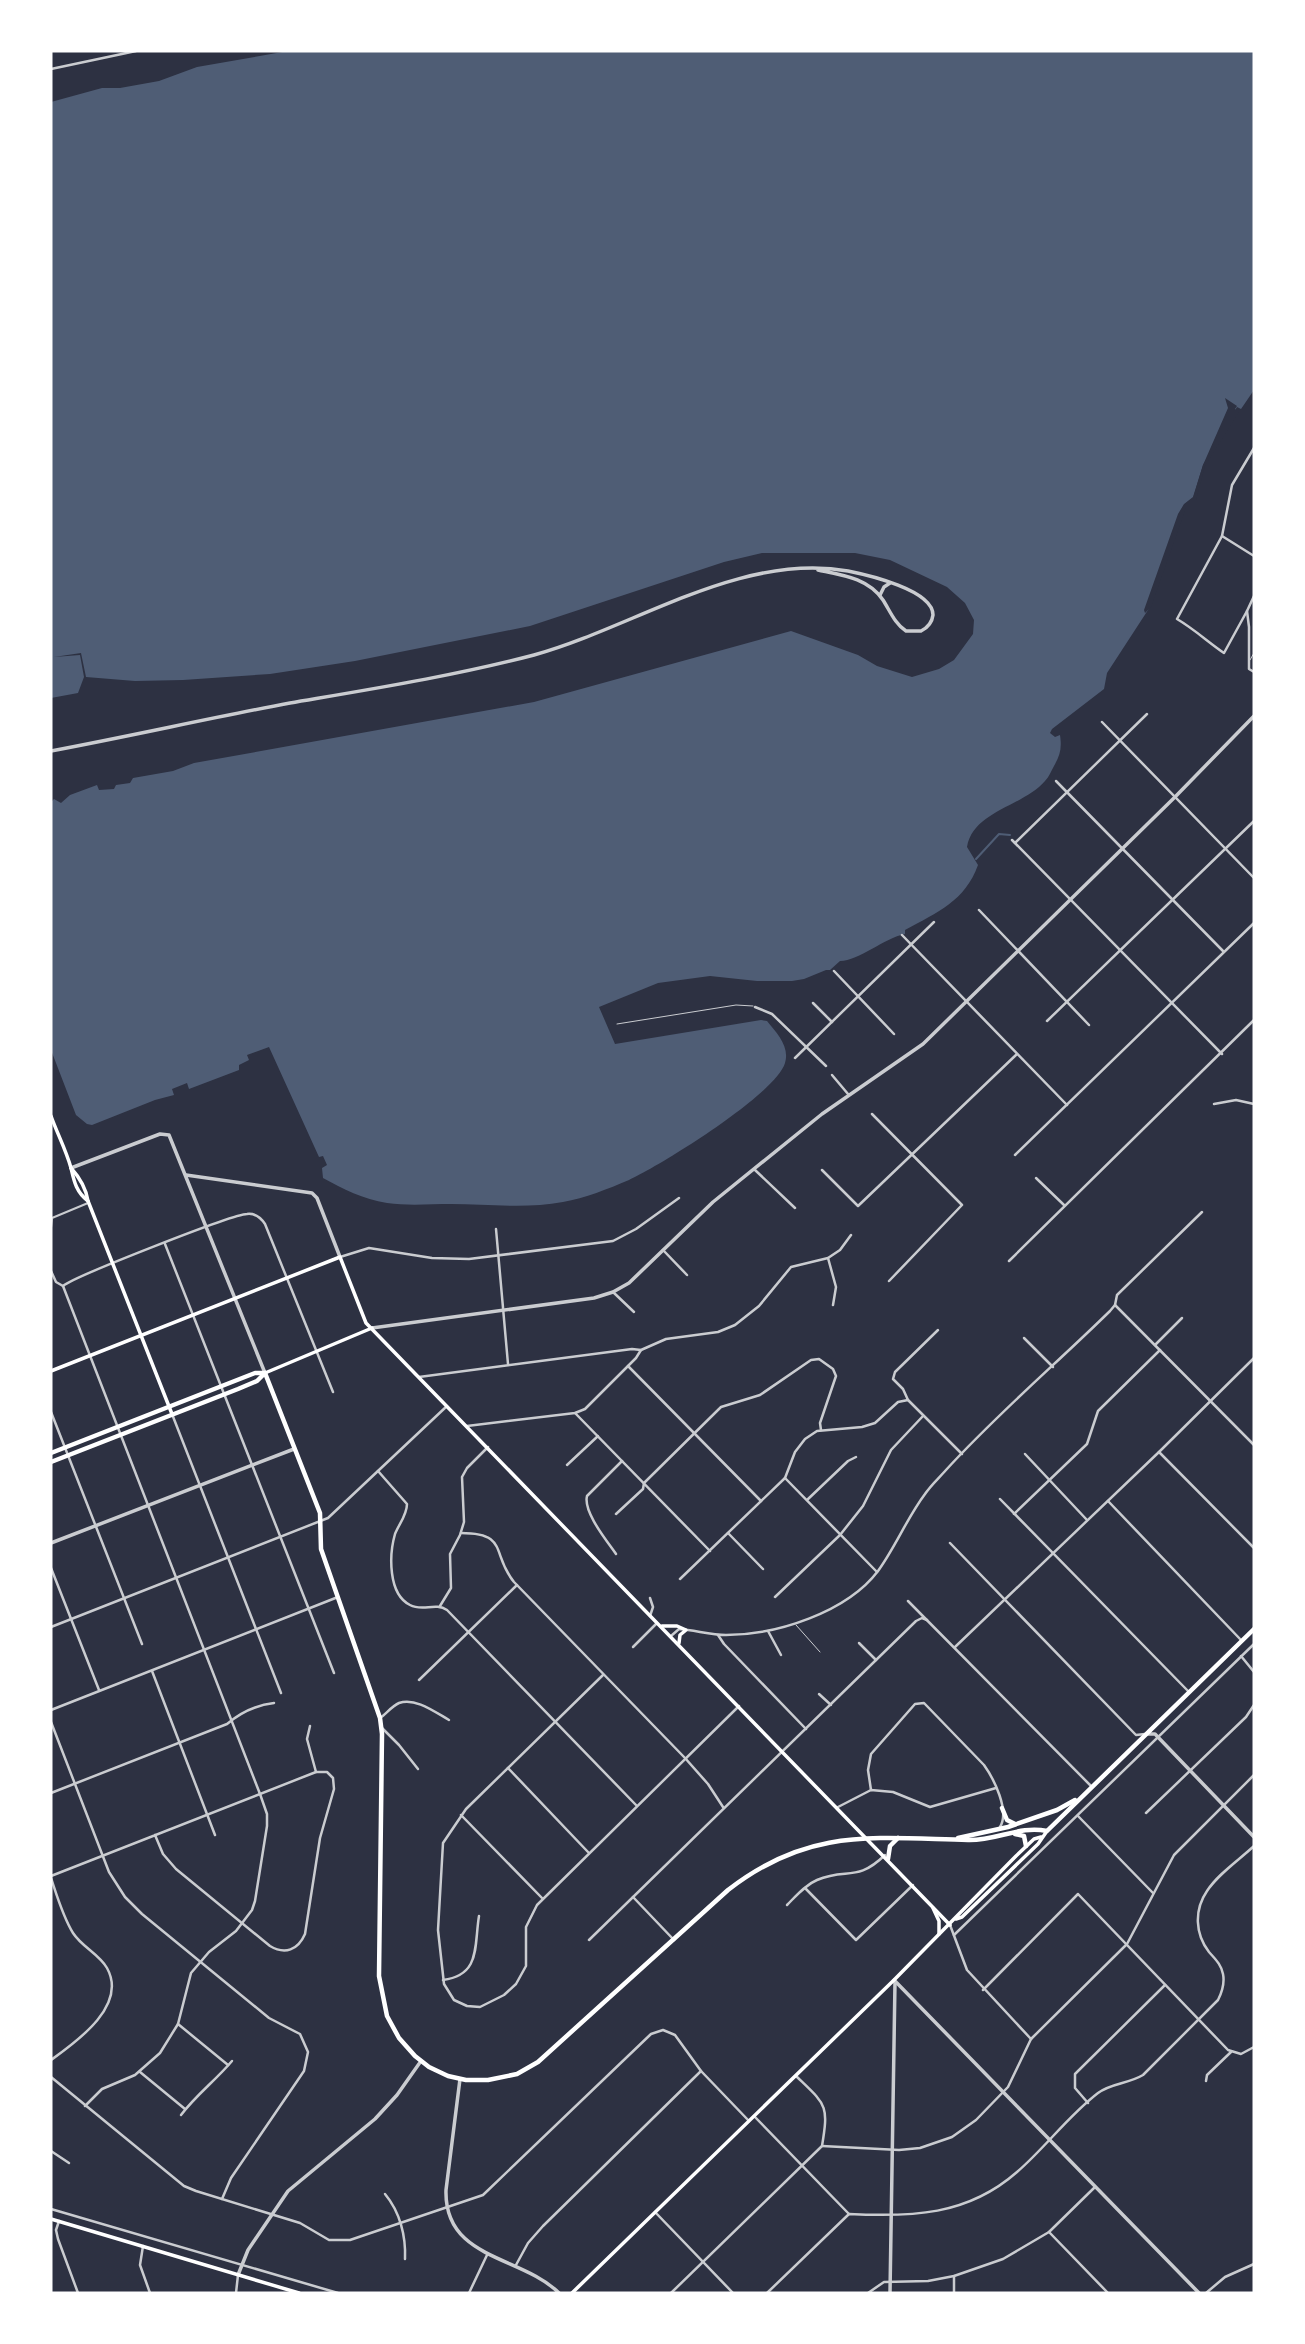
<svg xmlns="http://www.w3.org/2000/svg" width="1305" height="2344" font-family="Raleway,sans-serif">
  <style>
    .water { fill: #4f5d75 }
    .pier { fill: #2d3142 }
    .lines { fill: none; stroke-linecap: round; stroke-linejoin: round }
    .stream { stroke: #4f5d75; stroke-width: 2 }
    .service { stroke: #caccd0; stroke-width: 1 }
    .pedestrian { stroke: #caccd0; stroke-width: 2 }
    .minor { stroke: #caccd0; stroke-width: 2.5 }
    .tertiary { stroke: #caccd0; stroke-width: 3.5 }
    .secondary { stroke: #fff; stroke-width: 3.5 }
    .primary { stroke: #fff; stroke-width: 4.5 }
  </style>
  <rect width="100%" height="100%" fill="#2d3142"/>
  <path class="water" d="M 288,51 L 1254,51 L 1254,390 L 1241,409 L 1237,407 L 1203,465 L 1193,498 L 1185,508 L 1148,610 L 1107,673 L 1104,689 L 1052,729 L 1050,733 L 1055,737 L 1060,735 C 1062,749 1060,755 1054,766 C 1051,771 1049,777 1045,781 C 1024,806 973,811 967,847 L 978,865 C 965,901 938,912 905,930 L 905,934 C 884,938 859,961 840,961 L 830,970 L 826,970 L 804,979 L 792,981 L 757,981 L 710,976 L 658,983 L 599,1007 L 615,1044 L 761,1020 L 767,1021 C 777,1033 790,1047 785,1063 C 776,1094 660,1166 629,1180 C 608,1189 585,1198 563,1202 C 526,1209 488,1204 451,1204 C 430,1204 408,1206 387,1203 C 363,1199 343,1189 323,1178 L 322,1168 L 327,1165 L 323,1156 L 319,1157 L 269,1047 L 247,1055 L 249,1060 L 239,1065 L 239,1070 L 189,1089 L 187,1083 L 172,1089 L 174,1095 L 155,1100 L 92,1125 L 87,1124 L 76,1115 L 51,1050 L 51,802 L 54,799 L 61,803 L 70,795 L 97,785 L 99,790 L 114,789 L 116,785 L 130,783 L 133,778 L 173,771 L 194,763 L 534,702 L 791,631 L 858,655 L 877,666 L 912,677 L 939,669 L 954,660 L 973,634 L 974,620 L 965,603 L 947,587 L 890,560 L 855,553 L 762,553 L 724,562 L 530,626 L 355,661 L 270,674 L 183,680 L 135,681 L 86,677 L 81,653 L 54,657 L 80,655 L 84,677 L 78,693 L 51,698 L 51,102 L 102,88 L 120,88 L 159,81 L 197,67 Z"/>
  <polygon class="pier" points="1225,398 1237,406 1235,409 1239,412 1205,466 1196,500 1186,508 1151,607 1145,613 1144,610 1178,514 1184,504 1193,497 1203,465 1228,408"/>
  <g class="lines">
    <polyline class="stream" points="976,859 999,834 1010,835"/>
    <g class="service">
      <polyline points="1250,660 1254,653"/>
      <polyline points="617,1024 736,1005 753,1006"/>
      <polyline points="796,1625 820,1652"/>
    </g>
    <polyline class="pedestrian" points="51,1228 52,1218 88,1203"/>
    <g class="minor">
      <polyline points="51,69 136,51"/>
      <polyline points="1222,536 1254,556"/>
      <polyline points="1254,596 1247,611 1249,627 1249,669 1254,672"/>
      <path d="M 1247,611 L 1224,653 C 1208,642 1194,629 1177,619 L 1222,536 L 1232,485 L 1254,448"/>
      <polyline points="1102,722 1254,878"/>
      <polyline points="1056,781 1223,951"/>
      <polyline points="1012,840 1222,1054"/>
      <polyline points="1015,843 1147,714"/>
      <polyline points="979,910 1089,1025"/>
      <polyline points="902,935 1067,1105"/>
      <polyline points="834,971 894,1034"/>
      <polyline points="813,1003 832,1022"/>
      <polyline points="755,1007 772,1014 826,1066"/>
      <polyline points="1047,1021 1254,821"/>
      <polyline points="795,1058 934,922"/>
      <polyline points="832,1075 848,1094"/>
      <polyline points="1214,1104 1236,1100 1254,1104"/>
      <polyline points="872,1114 962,1205 889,1281"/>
      <polyline points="1015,1155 1254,923"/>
      <polyline points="755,1170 795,1208"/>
      <polyline points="822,1170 858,1206 1017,1054"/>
      <polyline points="1036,1178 1064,1205"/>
      <polyline points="496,1229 508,1364"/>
      <polyline points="165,1244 334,1673"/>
      <polyline points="663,1250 687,1275"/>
      <polyline points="340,1257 369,1248 432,1258 469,1259 613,1241 636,1229 679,1198"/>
      <polyline points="828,1258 836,1287 833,1305"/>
      <polyline points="1009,1261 1254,1020"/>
      <polyline points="51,1271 56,1282 63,1286 260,1794 267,1814 267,1826 255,1901 252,1910 236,1931 209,1952 191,1973 178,2024 160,2053 135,2075 102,2089 85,2106"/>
      <path d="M 63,1286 C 73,1277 233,1214 247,1214 C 255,1213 261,1218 265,1224 L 333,1392"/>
      <polyline points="613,1292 634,1312"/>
      <polyline points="1115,1305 1254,1445"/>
      <polyline points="938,1330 895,1372 893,1379 903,1389 908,1400 962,1454"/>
      <polyline points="1024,1338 1053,1367"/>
      <polyline points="1155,1345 1182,1318"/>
      <polyline points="628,1366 761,1501"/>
      <polyline points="419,1377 632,1349 641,1350 666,1339 718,1332 735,1325 759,1306 791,1267 828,1258 840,1250 851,1235"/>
      <polyline points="51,1412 142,1644"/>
      <polyline points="575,1413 710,1551"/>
      <polyline points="172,1414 281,1693"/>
      <polyline points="467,1426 575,1413 585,1409 636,1358 641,1350"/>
      <polyline points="1159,1452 1254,1548"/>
      <polyline points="1025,1454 1087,1520"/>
      <polyline points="567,1465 598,1436"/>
      <path d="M 378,1471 L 407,1504 C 407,1515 399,1524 395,1534 C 389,1555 388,1594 410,1605 C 423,1612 435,1602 447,1610 L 636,1805"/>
      <polyline points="785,1478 877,1572"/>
      <polyline points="1000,1499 1189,1692"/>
      <polyline points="807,1500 848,1461 856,1457"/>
      <polyline points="1108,1501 1241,1640"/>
      <polyline points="616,1514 643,1489 644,1483 721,1407 760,1395 811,1360 819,1359 833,1369 836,1376 820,1423 821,1430"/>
      <polyline points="1014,1514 1087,1444 1098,1411 1160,1350"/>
      <path d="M 461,1533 C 509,1533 491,1554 514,1582 L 685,1758 L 708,1784 L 723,1807"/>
      <polyline points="728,1533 763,1569"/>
      <polyline points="950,1543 1136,1735 1145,1734"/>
      <path d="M 616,1554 C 607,1541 583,1512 587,1496 L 622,1461"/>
      <polyline points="51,1568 99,1690"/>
      <polyline points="680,1579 785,1478 795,1452 805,1439 817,1431 862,1427 875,1423 898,1402 908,1400"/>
      <polyline points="775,1597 840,1535 863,1506 891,1450 923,1416"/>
      <polyline points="650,1598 653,1607 650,1616"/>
      <polyline points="908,1601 1092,1787"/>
      <polyline points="440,1606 451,1588 450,1554 460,1535 464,1522 462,1477 467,1468 488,1447"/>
      <polyline points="51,1627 328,1518 447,1406"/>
      <polyline points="768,1631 781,1655"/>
      <polyline points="718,1635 724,1644 806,1729"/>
      <path d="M 671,1636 L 679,1629 C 695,1630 710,1635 726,1635 C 777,1635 847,1612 878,1571 C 896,1546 907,1518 925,1494 C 931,1485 939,1478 946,1470 C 997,1414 1056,1364 1110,1311 L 1115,1305 L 1117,1295 L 1202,1212"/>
      <polyline points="859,1643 876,1660"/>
      <polyline points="633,1647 657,1623"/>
      <polyline points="955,1647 1159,1452 1254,1358"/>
      <polyline points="1241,1656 1254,1672"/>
      <polyline points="152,1671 215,1835"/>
      <polyline points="603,1675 466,1809 443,1843 438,1930 444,1984 454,2000 467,2006 480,2007 504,1995 516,1984 526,1966 526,1927 537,1905 739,1706"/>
      <polyline points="419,1680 517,1585"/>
      <polyline points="819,1694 831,1705"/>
      <polyline points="51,1710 338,1597"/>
      <path d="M 380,1718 C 386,1714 392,1706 399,1703 C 415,1697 435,1712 449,1720"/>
      <polyline points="51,1722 109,1872 125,1897 142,1914 269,2018 300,2034 308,2052 304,2071 231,2178 222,2199"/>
      <polyline points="310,1726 307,1739 316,1772"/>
      <polyline points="382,1728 399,1745 418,1769"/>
      <polyline points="508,1768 588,1852"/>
      <path d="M 871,1790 L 868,1770 L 871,1754 L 915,1704 L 924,1703 L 984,1765 C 994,1779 1010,1811 1000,1827"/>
      <path d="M 51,1793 L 227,1724 C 240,1713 257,1705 274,1703"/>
      <polyline points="838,1807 871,1790 893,1792 930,1807 996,1788"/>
      <polyline points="1146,1813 1246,1717 1254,1705"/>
      <polyline points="461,1815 542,1898"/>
      <polyline points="1078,1816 1153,1893"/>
      <path d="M 51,1876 L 316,1772 L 327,1772 L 333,1778 L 334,1789 L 320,1838 L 305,1934 C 298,1950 285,1955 270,1946 L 176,1869 L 163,1854 L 155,1835"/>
      <path d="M 51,1878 C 57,1896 63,1917 73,1933 C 82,1947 99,1954 107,1968 C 128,2006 76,2042 51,2060"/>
      <polyline points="805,1888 856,1940 913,1885"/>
      <polyline points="633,1897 674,1940"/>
      <path d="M 787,1905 C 796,1896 805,1885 817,1880 C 847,1867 856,1883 885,1855"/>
      <polyline points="950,1925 967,1970 1031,2039"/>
      <polyline points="954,1935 1254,1644"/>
      <polyline points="589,1940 916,1621 922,1618 927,1620"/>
      <path d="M 443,1980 C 481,1975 474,1946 479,1916"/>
      <polyline points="983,1990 1078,1894 1228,2050 1241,2054 1254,2047"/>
      <polyline points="178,2024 228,2065"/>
      <polyline points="140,2072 185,2109"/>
      <polyline points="51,2077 184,2186 196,2191 300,2223 329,2240 350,2240 483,2195 651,2034 663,2030 675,2035 701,2071 749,2121"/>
      <polyline points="1206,2081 1207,2075 1231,2052"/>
      <polyline points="1088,2103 1075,2088 1075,2074 1165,1985"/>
      <path d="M 181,2115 C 196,2095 216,2080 232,2061"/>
      <polyline points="754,2116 849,2214"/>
      <polyline points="822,2146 899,2150 920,2148 952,2137 976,2120 1008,2087 1031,2039 1127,1944 1174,1855 1254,1775"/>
      <polyline points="51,2151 69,2163"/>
      <path d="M 385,2194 C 400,2212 406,2236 405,2259"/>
      <polyline points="51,2209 338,2293"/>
      <polyline points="655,2212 733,2293"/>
      <polyline points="59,2221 56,2230 58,2239 78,2293"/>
      <polyline points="1049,2232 1108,2293"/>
      <polyline points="143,2246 140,2265 150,2293"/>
      <polyline points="516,2265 528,2243 543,2226 701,2071"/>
      <polyline points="236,2293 238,2275"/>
      <polyline points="469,2293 487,2255"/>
      <path d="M 671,2293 L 822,2146 C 829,2104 826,2105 796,2076"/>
      <path d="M 767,2293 L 849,2214 C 911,2217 967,2216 1017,2172 C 1045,2148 1068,2116 1098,2093 C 1111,2083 1128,2084 1143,2075 L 1218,2000 C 1222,1992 1225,1984 1223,1974 C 1221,1964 1215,1959 1209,1952 C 1195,1934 1194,1910 1207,1891 C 1218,1874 1239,1860 1254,1846"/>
      <polyline points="868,2293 884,2282 928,2281 954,2276 1003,2259 1049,2232 1095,2187"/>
      <polyline points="954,2293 954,2276"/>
      <polyline points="1206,2293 1225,2277 1254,2264"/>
    </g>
    <g class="tertiary">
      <polyline points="880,595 884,587 890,583"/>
      <path d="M 51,751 C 131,736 210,718 290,703 C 372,689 454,676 534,655 C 635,627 740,552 848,571 C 868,575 933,590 933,615 C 932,623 927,628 921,631 L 906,631 C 895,624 890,611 883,600 C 868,578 842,575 818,570"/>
      <polyline points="71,1168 160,1134 169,1135 265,1373"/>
      <polyline points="186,1175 312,1193 317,1198 340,1257"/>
      <polyline points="372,1328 594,1298 613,1292 629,1283 713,1202 822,1114 923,1044 1175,797 1254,716"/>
      <polyline points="51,1543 294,1449"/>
      <polyline points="1147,1734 1155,1734 1254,1837"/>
      <polyline points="894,1980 1199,2293"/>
      <path d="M 460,2079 L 446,2190 C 444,2260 521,2255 559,2293"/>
      <polyline points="238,2275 248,2250 288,2191 375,2119 397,2095 421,2061"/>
      <polyline points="890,2293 895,1982"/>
    </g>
    <g class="secondary">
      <path d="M 51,1116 C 57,1133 66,1150 71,1168 C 74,1181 76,1192 88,1201"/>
      <path d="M 71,1168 C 80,1178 86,1188 88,1201 L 172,1414"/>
      <polyline points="51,1371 340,1257 366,1323 950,1925"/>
      <polyline points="265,1373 372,1328"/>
      <polyline points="662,1626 677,1626 686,1630 680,1635 679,1643"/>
      <polyline points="933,1908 939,1921 939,1934"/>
      <polyline points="956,1919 962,1917 1038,1844 1047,1831"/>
      <polyline points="51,2219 299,2293"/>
      <polyline points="572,2293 894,1980 1016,1856 1034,1839 1041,1837"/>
    </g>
    <g class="primary">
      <path d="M 265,1373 L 320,1513 L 321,1549 L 380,1718 L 382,1734 L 379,1976 L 387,2016 L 399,2038 L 415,2056 L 429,2067 L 448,2076 L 466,2080 L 488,2080 L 517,2074 L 538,2062 L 728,1890 C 809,1827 873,1838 968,1840 C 996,1841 1020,1825 1047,1831 L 1254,1629"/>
      <polyline points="51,1453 255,1373 264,1373"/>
      <polyline points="51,1462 238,1389 257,1381 265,1373"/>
      <polyline points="1002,1808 1007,1820 1015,1824"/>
      <polyline points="1015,1834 1024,1836 1026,1846"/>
      <polyline points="958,1838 1008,1827 1057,1810 1075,1800"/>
      <polyline points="888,1859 890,1846 898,1838"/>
    </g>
  </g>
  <rect width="1305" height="2344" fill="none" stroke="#ffffff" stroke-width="105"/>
</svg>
